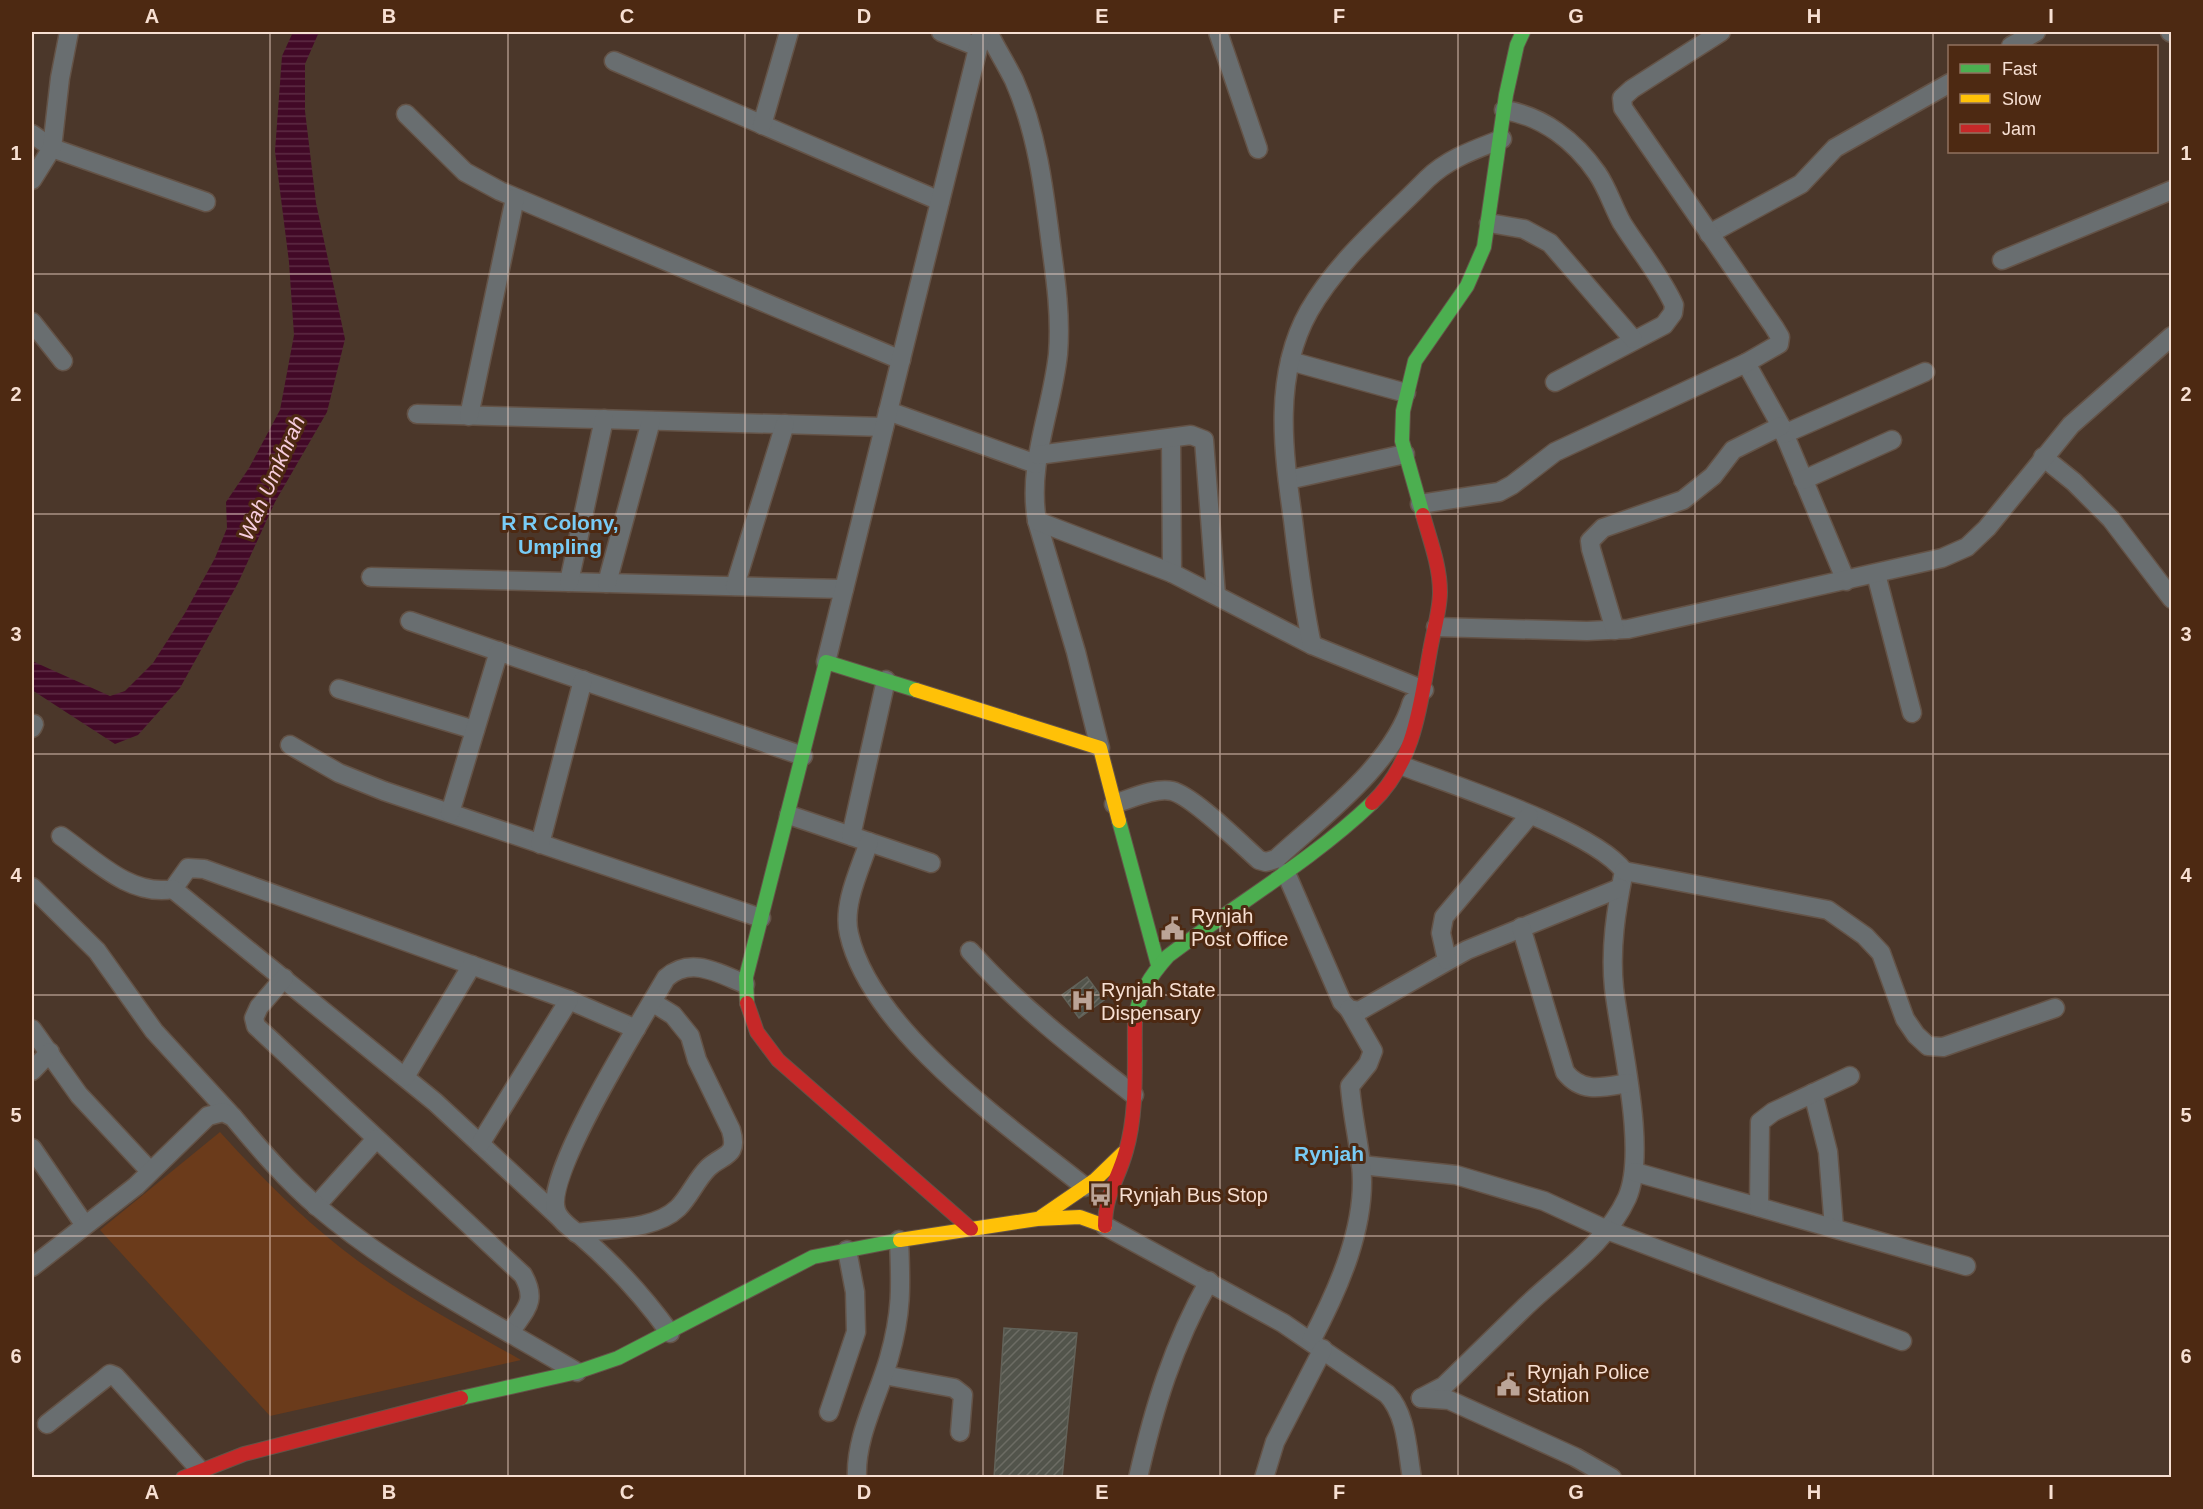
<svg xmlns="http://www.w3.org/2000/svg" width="2203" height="1509" font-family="Arial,sans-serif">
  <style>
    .green { fill: #6b3b1b }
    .water { fill: url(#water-rules) }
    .building { fill: url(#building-hatch); stroke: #626259; stroke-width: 1.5 }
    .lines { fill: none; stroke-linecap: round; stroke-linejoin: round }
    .street-casing { stroke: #645347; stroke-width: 21 }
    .fast-casing { stroke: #645347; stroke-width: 16 }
    .slow-casing { stroke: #645347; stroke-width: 16 }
    .jam-casing { stroke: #645347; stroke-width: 16 }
    .street { stroke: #696e70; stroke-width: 18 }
    .fast { stroke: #4caf50; stroke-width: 14 }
    .slow { stroke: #ffc107; stroke-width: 14 }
    .jam { stroke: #c62828; stroke-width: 14 }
    .grid { fill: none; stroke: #f7dfd2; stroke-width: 1.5; stroke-opacity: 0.55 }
    .labels { text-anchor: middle; stroke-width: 6; stroke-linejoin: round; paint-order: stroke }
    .poi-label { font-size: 20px; fill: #f7dfd2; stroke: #4d2912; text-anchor: start }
    .water-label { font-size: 21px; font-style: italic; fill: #f6cdde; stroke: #4d2912 }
    .neighbourhood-label { font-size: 21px; font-weight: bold; fill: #78cbf5; stroke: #4d2912 }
    .neatline { fill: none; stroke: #f7dfd2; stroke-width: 2 }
    .grid-label { font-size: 20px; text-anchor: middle; font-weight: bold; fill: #f7dfd2 }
  </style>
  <defs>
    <pattern id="water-rules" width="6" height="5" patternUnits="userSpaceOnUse" patternTransform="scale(1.5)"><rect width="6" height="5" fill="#420927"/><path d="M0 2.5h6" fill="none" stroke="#5e2c45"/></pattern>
    <pattern id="building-hatch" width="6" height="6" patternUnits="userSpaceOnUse" patternTransform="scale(1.5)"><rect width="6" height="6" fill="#52544b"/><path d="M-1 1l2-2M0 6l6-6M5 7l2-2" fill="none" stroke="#6c6c64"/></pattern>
  </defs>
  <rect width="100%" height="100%" fill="#4b372a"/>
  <path class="green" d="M 220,1132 C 267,1184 317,1233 375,1273 C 422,1306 472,1332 521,1360 L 270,1416 L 100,1230 Z"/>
  <polygon class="water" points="293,32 319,32 305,64 305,111 316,203 345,339 327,412 275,502 238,583 180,688 138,735 115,744 32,690 32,661 110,696 125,691 153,663 185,613 215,558 227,528 226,502 249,468 280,410 294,335 289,262 275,151 282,56"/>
  <g class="building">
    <polygon points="1087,977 1104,1000 1079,1018 1062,995"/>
    <polygon points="1004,1328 1077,1333 1062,1478 994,1478"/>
  </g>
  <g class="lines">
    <defs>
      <g id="street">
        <polyline points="941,32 978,47"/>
        <path d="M 988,32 C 996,48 1006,64 1014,80 C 1037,132 1044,189 1051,245 C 1056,281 1061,317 1058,354 C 1052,411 1027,463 1037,521 L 1076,652 L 1100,748"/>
        <polyline points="1218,32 1258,149"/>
        <polyline points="2170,32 2172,33"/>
        <polyline points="2011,46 2036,32"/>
        <polyline points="614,61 940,201"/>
        <path d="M 1504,110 C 1543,116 1575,141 1597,173 C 1608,189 1613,207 1622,223 C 1639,250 1661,276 1674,305 L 1673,313 L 1664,325 L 1555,382"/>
        <polyline points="406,114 465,172 500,191 901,360"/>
        <polyline points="762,125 789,32"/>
        <polyline points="32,134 52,148 206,202"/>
        <polyline points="32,180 52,148 60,78 69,32"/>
        <polyline points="1489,223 1524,229 1550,243 1633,339"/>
        <polyline points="1709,234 1801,184 1835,148 1950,83"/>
        <polyline points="2002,260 2172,190"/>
        <polyline points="32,322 63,361"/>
        <polyline points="1290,361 1406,393"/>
        <polyline points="1746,363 1781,426 1846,581"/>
        <polyline points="888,411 1036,464"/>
        <polyline points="417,414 884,427"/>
        <polyline points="469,416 515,198"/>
        <polyline points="1784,434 1925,372"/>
        <polyline points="1171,438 1172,573"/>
        <polyline points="1038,455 1191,435 1204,440 1216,595"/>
        <polyline points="2043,457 2074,482 2111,519 2172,599"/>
        <polyline points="1288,480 1405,454"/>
        <polyline points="1803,480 1892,440"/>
        <polyline points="1420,504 1499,492 1512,485 1555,452 1746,363 1779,344 1780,337 1774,327 1623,108 1622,98 1632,89 1721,32"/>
        <polyline points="1037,521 1172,573 1312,645 1424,690"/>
        <polyline points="1876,574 1912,713"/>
        <polyline points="371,577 844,589"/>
        <polyline points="569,582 604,419"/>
        <polyline points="607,583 651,421"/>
        <polyline points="735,586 785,424"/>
        <polyline points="410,621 803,756"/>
        <polyline points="1436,627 1587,631 1628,629 1942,558 1967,547 1987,528 2071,425 2172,336"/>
        <polyline points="1615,630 1591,549 1590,541 1603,528 1683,500 1713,476 1733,450 1781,426"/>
        <path d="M 1312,645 C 1303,604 1298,562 1293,520 C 1283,450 1273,375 1309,311 C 1338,260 1387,220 1427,179 C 1449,158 1474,150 1502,139"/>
        <polyline points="826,662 982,32"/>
        <polyline points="339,689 475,730"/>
        <polyline points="32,728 34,724"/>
        <polyline points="290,745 339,773 384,791 761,918"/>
        <path d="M 1403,766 C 1455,786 1593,830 1624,871 C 1616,910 1610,948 1614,988 C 1620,1041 1648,1151 1627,1198 C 1606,1244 1560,1273 1525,1307 C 1498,1333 1471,1360 1444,1386 L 1421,1398"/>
        <path d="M 1114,804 C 1130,799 1156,787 1172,791 C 1193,796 1241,844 1259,860 L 1266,862 L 1276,859 C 1323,816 1394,764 1412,702"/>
        <polyline points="450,813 499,651"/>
        <polyline points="789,815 931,863"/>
        <path d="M 61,836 C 94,859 130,897 173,889 L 188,868 L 204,869 L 569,1000 L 636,1029"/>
        <polyline points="851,836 886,680"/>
        <path d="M 869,842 C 860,869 842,905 849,934 C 871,1031 1010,1127 1085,1187"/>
        <polyline points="540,844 583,680"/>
        <polyline points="1624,871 1828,910 1865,936 1881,953 1905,1019 1916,1035 1928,1046 1943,1047 2055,1008"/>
        <polyline points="1286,873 1342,1002 1349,1009 1359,1011 1467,950 1620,888"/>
        <polyline points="32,887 97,951 154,1031 233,1117"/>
        <polyline points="173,889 435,1102 560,1218"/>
        <path d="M 1521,927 L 1565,1072 C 1582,1094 1604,1087 1628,1083"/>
        <path d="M 970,951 C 1019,1006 1076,1050 1134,1095"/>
        <polyline points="1447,960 1441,933 1444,917 1529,816"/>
        <path d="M 284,978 L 259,1007 L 254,1018 L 256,1026 L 523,1275 C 538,1302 525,1309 510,1333"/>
        <polyline points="32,1029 79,1095 150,1171"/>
        <polyline points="32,1071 50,1052"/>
        <polyline points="405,1077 472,965"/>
        <polyline points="1813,1093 1828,1152 1834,1228"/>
        <polyline points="480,1144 569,1000"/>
        <polyline points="32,1148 84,1224"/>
        <polyline points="1361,1165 1456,1175 1544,1201 1607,1230 1902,1341"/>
        <polyline points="1635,1172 1966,1266"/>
        <polyline points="316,1206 376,1139"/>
        <polyline points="1759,1207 1760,1122 1773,1112 1850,1076"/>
        <path d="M 1105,1226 L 1283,1323 L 1387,1394 C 1407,1415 1407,1450 1412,1478"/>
        <path d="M 576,1233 C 607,1228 654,1231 678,1208 C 690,1196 696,1180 708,1168 C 723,1154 739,1157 731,1130 L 697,1060 L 690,1036 L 673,1015 L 652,1002"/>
        <path d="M 32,1267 L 136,1186 L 208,1116 L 223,1112 L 233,1117 C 259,1148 287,1181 318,1207 C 396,1273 489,1320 577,1372"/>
        <path d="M 670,1333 C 644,1297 615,1265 581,1236 C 572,1229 559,1221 556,1210 C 544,1174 644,1016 666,978 C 691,956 718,973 745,984"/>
        <path d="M 1311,1341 C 1338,1290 1368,1224 1361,1164 C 1358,1138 1352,1113 1350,1086 L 1368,1064 L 1373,1051 L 1349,1009"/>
        <polyline points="884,1375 954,1388 963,1395 960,1432"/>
        <polyline points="1421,1398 1449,1400 1575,1457 1612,1478"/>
        <polyline points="829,1412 856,1332 855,1292 847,1250"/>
        <polyline points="47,1424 104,1379 110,1374 115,1376 200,1470"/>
        <path d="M 857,1478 C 855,1437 878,1397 889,1358 C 902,1313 901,1286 899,1240"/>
        <path d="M 1138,1478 C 1154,1407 1173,1345 1209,1281"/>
        <polyline points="1264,1478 1275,1442 1323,1349"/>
      </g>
      <g id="fast">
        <polyline points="1423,515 1402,441 1403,411 1415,361 1467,286 1484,247 1506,95 1517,45 1523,32"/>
        <polyline points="1119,821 1158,965"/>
        <polyline points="747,1003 746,977 826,662 916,690"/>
        <path d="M 1135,1020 C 1138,994 1151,975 1168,956 C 1236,904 1310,862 1372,803"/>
        <polyline points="461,1398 577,1372 618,1358 813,1257 900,1240"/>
      </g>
      <g id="slow">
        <polyline points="916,690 1100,748 1119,821"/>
        <polyline points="1041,1217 1095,1180 1123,1153"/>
        <polyline points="900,1240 1037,1219 1080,1217 1105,1226"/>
      </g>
      <g id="jam">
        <path d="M 1372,803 C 1415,762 1420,706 1430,651 C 1433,632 1440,611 1440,592 C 1440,566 1430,540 1423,515"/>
        <polyline points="747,1003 757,1032 778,1060 971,1229"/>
        <path d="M 1105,1226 C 1105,1194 1118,1180 1126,1151 C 1138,1110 1134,1063 1135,1020"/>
        <polyline points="183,1478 244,1454 461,1398"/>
      </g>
    </defs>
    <use href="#street" class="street-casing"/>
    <use href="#fast" class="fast-casing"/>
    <use href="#slow" class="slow-casing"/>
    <use href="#jam" class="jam-casing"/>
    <use href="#street" class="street"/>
    <use href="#fast" class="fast"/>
    <use href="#slow" class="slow"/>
    <use href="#jam" class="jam"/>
  </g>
  <path class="grid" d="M 270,32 L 270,1478M 508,32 L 508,1478M 745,32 L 745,1478M 983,32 L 983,1478M 1220,32 L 1220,1478M 1458,32 L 1458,1478M 1695,32 L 1695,1478M 1933,32 L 1933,1478M 32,274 L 2172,274M 32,514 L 2172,514M 32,754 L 2172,754M 32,995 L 2172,995M 32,1236 L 2172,1236"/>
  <defs>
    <symbol id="civic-bare" viewBox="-9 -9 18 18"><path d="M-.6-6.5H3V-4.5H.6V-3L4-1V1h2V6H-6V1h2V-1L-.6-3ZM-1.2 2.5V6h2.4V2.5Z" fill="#bba497" stroke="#4d2912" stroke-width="2.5" paint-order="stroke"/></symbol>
    <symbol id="hospital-bare" viewBox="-9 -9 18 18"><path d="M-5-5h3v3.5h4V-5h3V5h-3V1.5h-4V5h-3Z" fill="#bba497" stroke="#4d2912" stroke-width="2.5" paint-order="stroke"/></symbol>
    <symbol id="bus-bare" viewBox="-9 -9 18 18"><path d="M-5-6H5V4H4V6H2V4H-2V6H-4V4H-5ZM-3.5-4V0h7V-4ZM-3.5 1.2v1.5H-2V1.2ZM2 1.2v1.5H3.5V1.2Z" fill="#bba497" stroke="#4d2912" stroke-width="2.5" paint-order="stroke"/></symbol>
  </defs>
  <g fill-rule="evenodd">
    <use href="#civic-bare" x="1156" y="912" width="33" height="33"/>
    <use href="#hospital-bare" x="1066" y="984" width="33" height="33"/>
    <use href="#bus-bare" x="1084" y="1178" width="33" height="33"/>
    <use href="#civic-bare" x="1492" y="1368" width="33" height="33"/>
  </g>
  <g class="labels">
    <g class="poi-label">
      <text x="1191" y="923">Rynjah<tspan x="1191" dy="23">Post Office</tspan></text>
      <text x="1101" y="997">Rynjah State<tspan x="1101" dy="23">Dispensary</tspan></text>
      <text x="1119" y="1202">Rynjah Bus Stop</text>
      <text x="1527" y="1379">Rynjah Police<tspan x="1527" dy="23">Station</tspan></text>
    </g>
    <g class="water-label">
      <text transform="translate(272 478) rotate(-66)" y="7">Wah Umkhrah</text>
    </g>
    <g class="neighbourhood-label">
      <text x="560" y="530">R R Colony,<tspan x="560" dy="24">Umpling</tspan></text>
      <text x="1329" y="1161">Rynjah</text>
    </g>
  </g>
  <rect width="2203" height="1509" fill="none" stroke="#4d2912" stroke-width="66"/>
  <rect x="1948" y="45" width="210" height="108" fill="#4d2912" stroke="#91725f" stroke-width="1.5"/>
  <rect x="1960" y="64" width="30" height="9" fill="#4caf50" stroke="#91725f" stroke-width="1.5"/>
  <text x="2002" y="75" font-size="18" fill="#f7dfd2">Fast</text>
  <rect x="1960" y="94" width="30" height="9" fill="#ffc107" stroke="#91725f" stroke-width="1.5"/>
  <text x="2002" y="105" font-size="18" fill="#f7dfd2">Slow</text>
  <rect x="1960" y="124" width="30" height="9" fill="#c62828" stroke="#91725f" stroke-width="1.5"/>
  <text x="2002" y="135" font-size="18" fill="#f7dfd2">Jam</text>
  <rect x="33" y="33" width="2137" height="1443" class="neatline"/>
  <g class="grid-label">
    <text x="152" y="23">A</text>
    <text x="389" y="23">B</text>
    <text x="627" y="23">C</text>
    <text x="864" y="23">D</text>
    <text x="1102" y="23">E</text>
    <text x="1339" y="23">F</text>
    <text x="1576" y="23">G</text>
    <text x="1814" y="23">H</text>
    <text x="2051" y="23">I</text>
    <text x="16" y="160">1</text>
    <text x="2186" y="160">1</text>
    <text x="16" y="401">2</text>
    <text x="2186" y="401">2</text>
    <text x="16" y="641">3</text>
    <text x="2186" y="641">3</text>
    <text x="16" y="882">4</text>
    <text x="2186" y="882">4</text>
    <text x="16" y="1122">5</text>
    <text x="2186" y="1122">5</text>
    <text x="16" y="1363">6</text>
    <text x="2186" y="1363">6</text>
    <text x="152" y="1499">A</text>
    <text x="389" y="1499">B</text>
    <text x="627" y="1499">C</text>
    <text x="864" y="1499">D</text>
    <text x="1102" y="1499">E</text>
    <text x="1339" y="1499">F</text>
    <text x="1576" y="1499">G</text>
    <text x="1814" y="1499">H</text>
    <text x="2051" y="1499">I</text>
  </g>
</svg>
